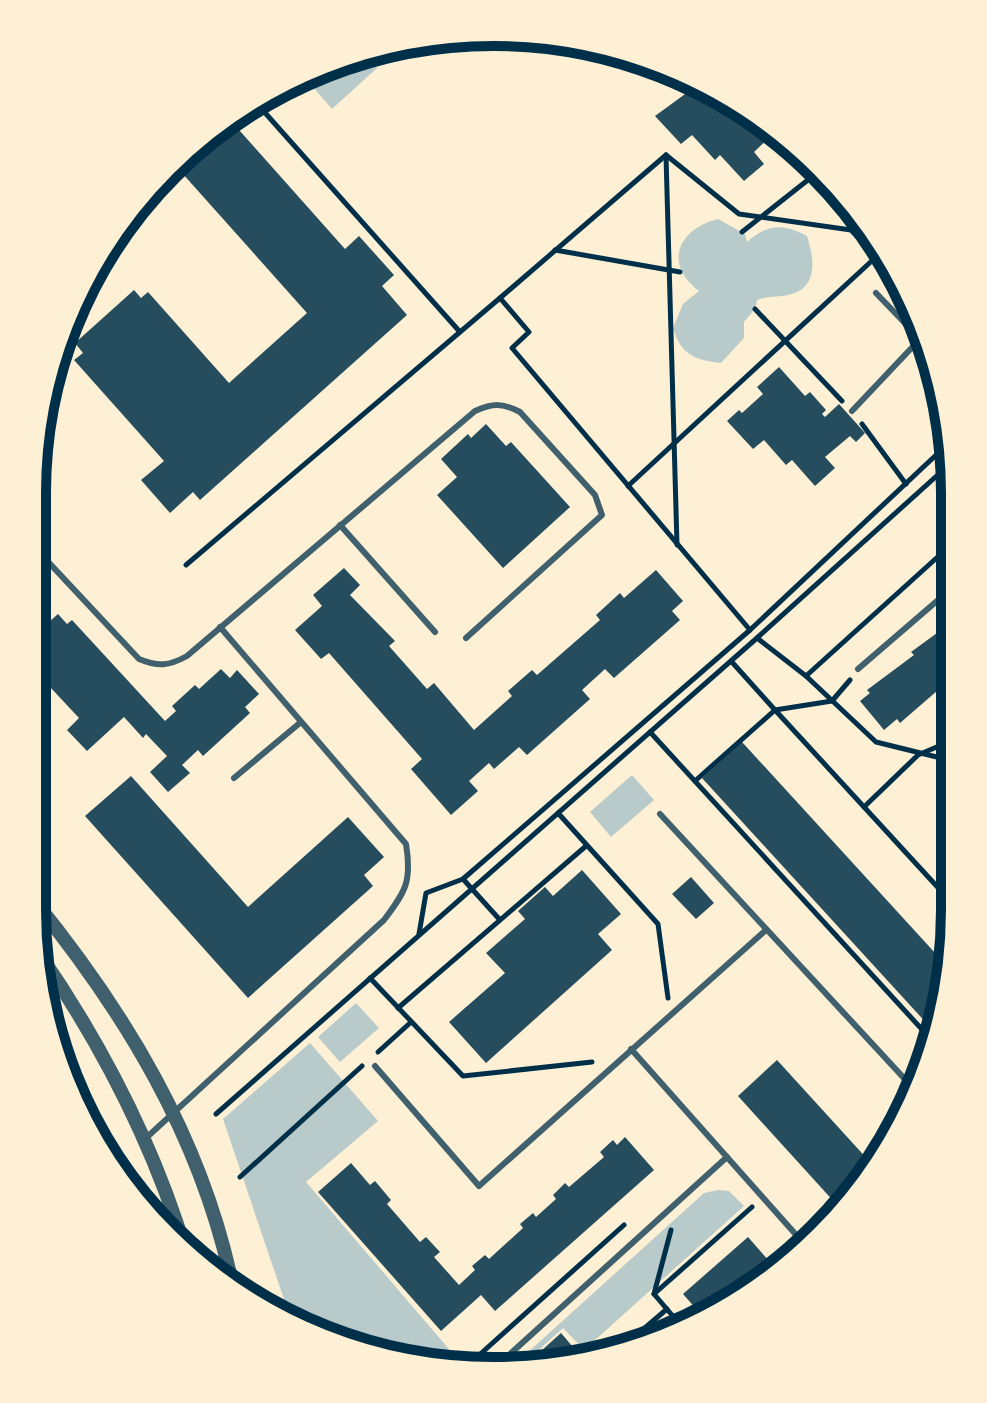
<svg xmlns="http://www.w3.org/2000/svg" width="987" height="1403" font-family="'Sofia Sans Condensed',sans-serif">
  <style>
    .green { fill: #b9caca }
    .building { fill: #264d5e }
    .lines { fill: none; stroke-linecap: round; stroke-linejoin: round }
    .path { stroke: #003049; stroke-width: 5 }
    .service { stroke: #3f606c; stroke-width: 6 }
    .tertiary { stroke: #3f606c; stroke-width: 14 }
    .rim { fill: none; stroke: #003049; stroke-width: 10 }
  </style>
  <rect width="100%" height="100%" fill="#fdf0d5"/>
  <g class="green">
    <polygon points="365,54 377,68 332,109 306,79 345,57"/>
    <path d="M 718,219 L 745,234 L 747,242 C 768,224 783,223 807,236 C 813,255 819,283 795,293 C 782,298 770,295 757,300 L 755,309 L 744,322 L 744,338 L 721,363 C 695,360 681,355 673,328 L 683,304 L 699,291 C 663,264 678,229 718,219 Z"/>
    <polygon points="632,775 654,800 611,837 590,812"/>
    <polygon points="356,1003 379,1028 340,1062 318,1037"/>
    <polygon points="310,1043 378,1121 306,1182 460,1362 434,1367 316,1336 291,1320 223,1119"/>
    <polygon points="718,1190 729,1191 744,1206 584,1350 563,1328 530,1358 526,1354 704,1193"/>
  </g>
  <g class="building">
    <polygon points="691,78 771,136 754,152 764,164 744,181 720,155 715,160 692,135 681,144 655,116 692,89 686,82"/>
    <polygon points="232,122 345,249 359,236 394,275 382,286 407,315 200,500 193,492 170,513 141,480 164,461 74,360 83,353 75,343 134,290 141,298 148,292 229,383 307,313 174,164 189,147"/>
    <polygon points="779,367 805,396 810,392 826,410 822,414 825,417 839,404 865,433 856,442 850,436 825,457 835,468 815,486 792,460 786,465 764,440 753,449 727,421 739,410 742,413 763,394 757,387"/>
    <polygon points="486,424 506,446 511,442 570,507 503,568 437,495 457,477 441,459 468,434 471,438"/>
    <polygon points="344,568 360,585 350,595 395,641 389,646 427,689 434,683 474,730 512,696 508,691 532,670 537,675 600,620 596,615 620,593 624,598 656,570 683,601 672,611 680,620 614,678 605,669 582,690 590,699 527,755 519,747 494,769 489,763 469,781 478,791 451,815 411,769 422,759 329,653 321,659 295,630 322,606 313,595"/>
    <polygon points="58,614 67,624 72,620 165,721 176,711 172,706 195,685 199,689 221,669 230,678 237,670 259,694 245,707 250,713 203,756 198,750 182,765 190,773 168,792 150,772 167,756 146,734 143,738 124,717 87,751 67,730 79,718 36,672 37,625 41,629"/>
    <polygon points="952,622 952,678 900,723 897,719 884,730 860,701 870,693 867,690 914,655 911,652"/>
    <polygon points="742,742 947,966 930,1027 702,778"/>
    <polygon points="131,776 248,907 348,817 384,857 364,875 373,886 248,998 85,816"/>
    <polygon points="582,870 621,914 598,934 612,950 486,1063 449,1022 505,973 486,953 525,919 518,911 545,887 553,896"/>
    <polygon points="691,877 714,903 696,919 672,894"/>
    <polygon points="777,1060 870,1162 837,1205 738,1096"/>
    <polygon points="625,1137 654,1170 495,1311 481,1295 441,1331 318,1192 351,1163 370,1185 375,1181 391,1200 387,1204 420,1242 426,1237 440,1252 434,1257 459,1285 475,1270 472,1266 485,1255 489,1259 523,1228 520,1224 533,1213 536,1217 556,1199 553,1195 565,1183 569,1187 604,1157 600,1152 613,1140 617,1145"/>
    <polygon points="748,1237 777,1270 705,1319 683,1294"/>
    <polygon points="561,1333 578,1353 567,1363 535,1364 531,1360"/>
  </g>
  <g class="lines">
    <g class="path">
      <polyline points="369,59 376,53"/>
      <polyline points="259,106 460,332"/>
      <polyline points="666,155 500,298 529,332 512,348 750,630"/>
      <polyline points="666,155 739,214 851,230 894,276 888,282"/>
      <polyline points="666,156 677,545"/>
      <polyline points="155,196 166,185 161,180"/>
      <polyline points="742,232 818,172"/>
      <polyline points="555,250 680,272"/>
      <polyline points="755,309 842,401"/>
      <polyline points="862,424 906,484"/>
      <polyline points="628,486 876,257"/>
      <polyline points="186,565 500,298"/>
      <polyline points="757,638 806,676 952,544"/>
      <polyline points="731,661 775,710 832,701 850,680"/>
      <polyline points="806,676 876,742 953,761"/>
      <polyline points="650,732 928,1036"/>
      <polyline points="35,759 38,756 35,753"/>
      <polyline points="34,779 48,767"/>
      <polyline points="695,781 775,710 954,905"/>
      <polyline points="864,807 918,755 953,740"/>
      <polyline points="558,813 658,924 668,998"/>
      <polyline points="463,879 500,920"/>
      <polyline points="419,934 426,893 463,879 750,630 951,441"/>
      <polyline points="370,978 463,1076 592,1062"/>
      <polyline points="398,1008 586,846"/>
      <polyline points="378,1052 410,1023"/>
      <polyline points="216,1114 757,638 951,463"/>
      <polyline points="240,1177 362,1066"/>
      <polyline points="671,1230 654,1294 683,1328"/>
      <polyline points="654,1294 752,1207"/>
      <polyline points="619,1350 667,1309"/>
      <polyline points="467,1366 624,1225"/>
    </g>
    <g class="service">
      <polyline points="876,293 924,343"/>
      <polyline points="852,411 920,339"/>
      <polyline points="340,525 435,632"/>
      <path d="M 38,551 L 139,659 C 158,667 169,666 187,656 L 475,411 C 493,403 503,403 520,412 L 595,495 L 602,515 L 466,638"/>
      <polyline points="858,669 952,588"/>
      <polyline points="234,778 301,722"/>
      <polyline points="660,814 914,1089"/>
      <polyline points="631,1049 806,1246"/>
      <polyline points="375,1066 479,1186 766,930"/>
      <path d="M 146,1138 L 384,920 C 406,891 412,881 406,844 L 220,627"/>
      <polyline points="498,1365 727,1157"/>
    </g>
    <g class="tertiary">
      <path d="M 32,898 C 125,1012 201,1137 232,1283"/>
      <path d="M 38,952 C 103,1046 153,1143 186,1252"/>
    </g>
  </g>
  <path d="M0 0H987V1403H0ZM493 46H494A447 447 0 0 1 941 493V910A447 447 0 0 1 494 1357H493A447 447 0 0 1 46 910V493A447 447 0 0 1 493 46Z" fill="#fdf0d5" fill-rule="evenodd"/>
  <path class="rim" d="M493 46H494A447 447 0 0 1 941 493V910A447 447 0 0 1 494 1357H493A447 447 0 0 1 46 910V493A447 447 0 0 1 493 46Z"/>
</svg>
